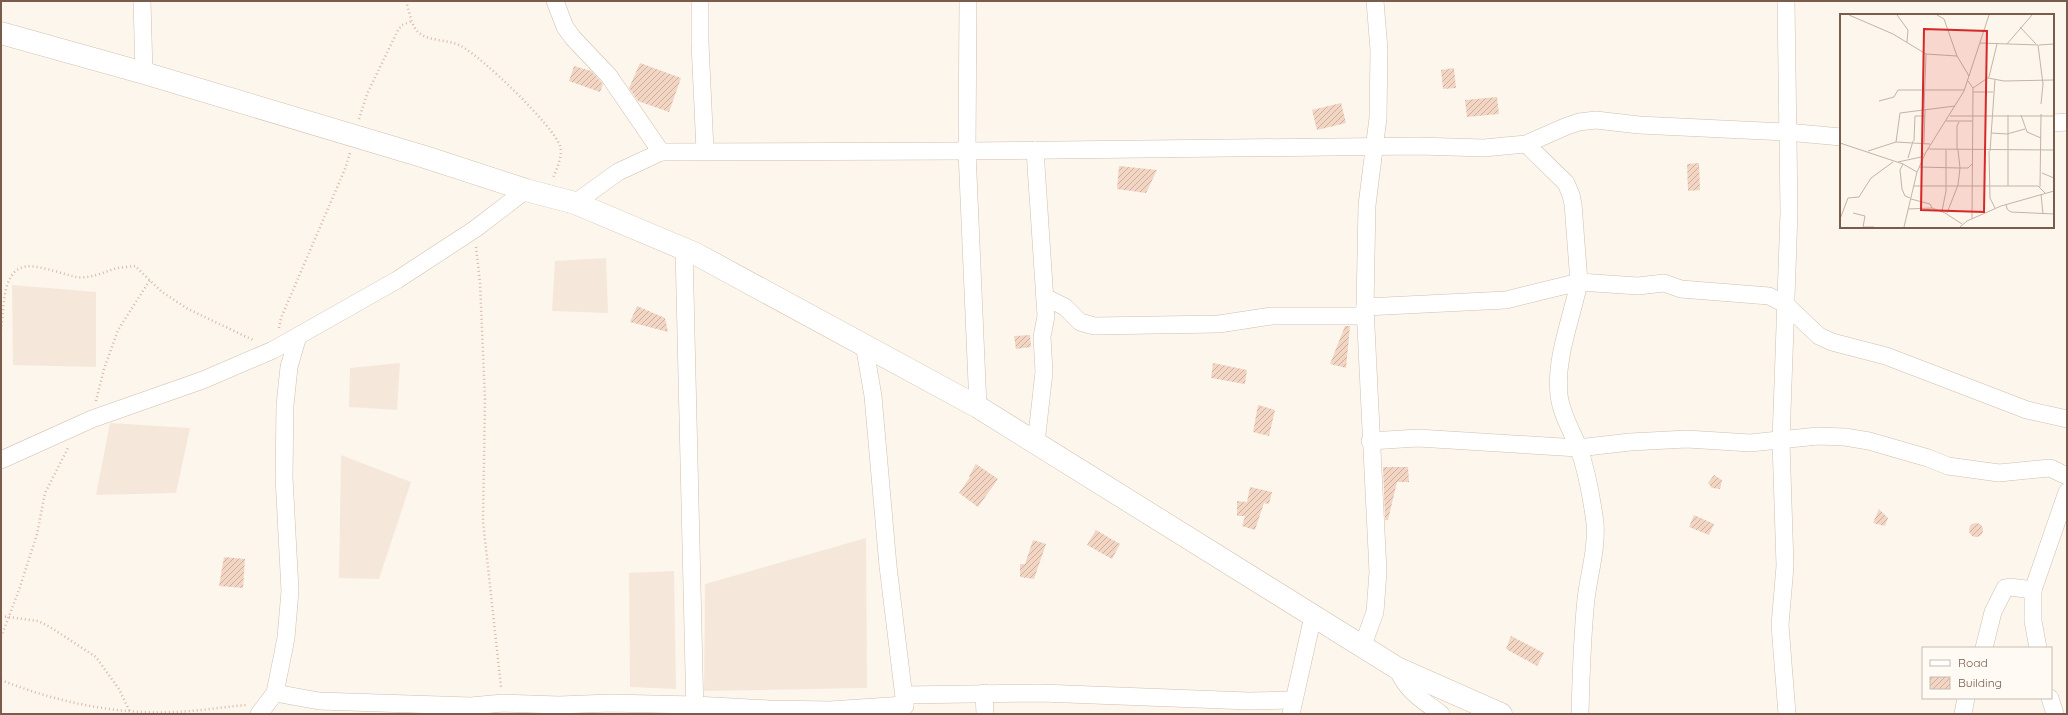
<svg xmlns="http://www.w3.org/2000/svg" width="2068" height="715" font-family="Quicksand,sans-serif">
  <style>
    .residential { fill: #f5e8da }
    .building { fill: url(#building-hatch) }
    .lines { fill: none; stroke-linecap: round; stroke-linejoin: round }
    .street-casing { stroke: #d1beb0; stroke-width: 18 }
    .secondary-casing { stroke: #d6c0b0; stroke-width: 23 }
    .path { stroke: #d9b8a5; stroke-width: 2.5; stroke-dasharray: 1 3; stroke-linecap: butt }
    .street { stroke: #fff; stroke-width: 17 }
    .secondary { stroke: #fff; stroke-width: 22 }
    .inset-road { fill: none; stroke: #c5b3a7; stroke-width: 1 }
    .view { fill: #d62828; fill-opacity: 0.15; stroke: #d62828; stroke-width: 2 }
    .inset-edge { fill: none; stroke: #7a5c4d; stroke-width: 2 }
  </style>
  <defs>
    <pattern id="building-hatch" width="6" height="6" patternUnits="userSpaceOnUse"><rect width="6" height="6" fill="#f3d5c3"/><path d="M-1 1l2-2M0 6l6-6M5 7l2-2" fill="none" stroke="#cab0a1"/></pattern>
  </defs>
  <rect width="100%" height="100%" fill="#fdf6ec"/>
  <g class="residential">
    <polygon points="606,258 608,313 552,311 555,261"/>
    <polygon points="12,285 96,292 96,367 13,365"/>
    <polygon points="400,363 397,410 349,407 350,368"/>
    <polygon points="110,423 190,428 176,493 96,495"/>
    <polygon points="341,455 411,482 379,579 339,578"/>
    <polygon points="866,538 867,688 704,691 705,584"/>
    <polygon points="674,571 676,689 630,687 629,573"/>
  </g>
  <g class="building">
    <polygon points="640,63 681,78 669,112 638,101 629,88"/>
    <polygon points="574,66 591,71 603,84 600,92 569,81"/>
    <polygon points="1454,68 1456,88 1443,89 1441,70"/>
    <polygon points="1497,97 1499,114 1467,117 1465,100"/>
    <polygon points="1341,103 1346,123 1317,130 1312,110"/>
    <polygon points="1699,163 1700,190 1688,191 1687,164"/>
    <polygon points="1119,166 1157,170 1146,193 1117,189"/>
    <polygon points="637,306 665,318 668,332 630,322"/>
    <polygon points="1345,326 1350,326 1346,368 1330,364"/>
    <polygon points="1030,335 1031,347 1016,349 1014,336"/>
    <polygon points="1213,363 1247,370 1245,384 1211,378"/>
    <polygon points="1258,405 1275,410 1269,436 1253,432"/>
    <polygon points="976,464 998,479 978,507 959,493 970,477 969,476"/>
    <polygon points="1383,467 1408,467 1409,482 1397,482 1388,520 1385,520"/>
    <polygon points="1714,475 1722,480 1720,489 1712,488 1708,483"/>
    <polygon points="1250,487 1272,492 1269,504 1264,503 1255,530 1242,526 1245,516 1237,516 1237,501 1247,502"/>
    <polygon points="1879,509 1888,518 1885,526 1873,523"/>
    <polygon points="1694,515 1714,524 1709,535 1689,527"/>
    <circle cx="1976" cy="530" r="7"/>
    <polygon points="1096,530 1120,544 1112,559 1087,545"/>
    <polygon points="1033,540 1046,544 1034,579 1020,577 1020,564 1025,564"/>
    <polygon points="224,557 245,559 243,588 219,586"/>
    <polygon points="1511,636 1544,653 1537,666 1506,649"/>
  </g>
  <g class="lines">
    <defs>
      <g id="street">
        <polyline points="142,1 144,73"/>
        <polyline points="555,1 565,27 573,38 609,76 661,152"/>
        <polyline points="700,1 700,43 705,151"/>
        <polyline points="968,1 967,151 978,407"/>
        <polyline points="1786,1 1789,212 1781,441 1785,566 1780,625 1787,714"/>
        <polyline points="2053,123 2067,122"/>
        <polyline points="1526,144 1566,183 1571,195 1573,204 1579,282 1638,286 1664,283 1681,289 1769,296 1785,304 1819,336 1832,342 1886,356 2027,410 2067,419"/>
        <polyline points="1035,150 1046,316 1042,337 1044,372 1036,443"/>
        <polyline points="575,203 618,172 661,152 967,151 1418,146 1484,148 1526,144 1567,126 1579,122 1596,120 1639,125 1787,132 1841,137"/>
        <polyline points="684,249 695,714"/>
        <polyline points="1045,297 1065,307 1080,322 1094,326 1219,324 1272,316 1365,316"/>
        <path d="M 1365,307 L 1506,300 L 1579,282 C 1572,318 1555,357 1559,395 C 1561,413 1571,430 1578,446 C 1586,468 1592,500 1595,523 C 1597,549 1589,574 1586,599 C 1582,637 1581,675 1580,714"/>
        <polyline points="864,344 873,396 888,566 905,706"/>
        <polyline points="1370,441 1418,438 1578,448 1630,442 1687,439 1750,443 1818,436 1845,437 1869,441 1928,458 1948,466 1999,473 2050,468 2067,476"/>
        <polyline points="1,460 92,419 203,380 273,350 298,336"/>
        <polyline points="1363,645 1375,612 1378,572 1365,307 1367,205 1378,118 1379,50 1375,1"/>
        <polyline points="1984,648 1993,612 2005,588 2010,587 2033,590"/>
        <polyline points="2038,648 2033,621 2033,590 2067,492"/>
        <path d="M 1397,668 C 1407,692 1421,699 1441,714"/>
        <polyline points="275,693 319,701 471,706 503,703 559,705 610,703 695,705 769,709 830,710 905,705"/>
        <polyline points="984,693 985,714"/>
        <polyline points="905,695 1041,693 1249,701 1293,700"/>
        <polyline points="2050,698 2055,714"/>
        <polyline points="259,714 275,693 286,638 290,591 284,477 285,405 289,367 298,336 397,280 475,229 526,190"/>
        <polyline points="1291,714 1313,616"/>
        <polyline points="1963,714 1966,698"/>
      </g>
      <polyline id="secondary" points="1,33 144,73 425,157 526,190 575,203 696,254 978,407 1397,668 1501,714"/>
    </defs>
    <use href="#street" class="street-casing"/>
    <use href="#secondary" class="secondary-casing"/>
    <g class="path">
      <path d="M 406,1 C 409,10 411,25 418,32 C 429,42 448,39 461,46 C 482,57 553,125 560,146 C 563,156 557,168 553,178"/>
      <polyline points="359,119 367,94 398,30 402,25 412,21"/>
      <polyline points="476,247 480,283 485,399 483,521 501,687"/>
      <polyline points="279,328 281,318 345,169 350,153"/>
      <path d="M 1,330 C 5,306 0,260 37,267 C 50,269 63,274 76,277 C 89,279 102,273 114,269 C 121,267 129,267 135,266 L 162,292 L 188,309 L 253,340"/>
      <polyline points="96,401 104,369 118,330 150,280"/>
      <polyline points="1,616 38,621 50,627 96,657 119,689 131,714"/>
      <polyline points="1,637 19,590 37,534 45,493 68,448"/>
      <path d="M 1,680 C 56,702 117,715 176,712 C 199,711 223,707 246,705"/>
    </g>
    <use href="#street" class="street"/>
    <use href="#secondary" class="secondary"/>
  </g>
  <g transform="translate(1840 14)">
    <rect width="214" height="214" fill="#fdf6ec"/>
    <path class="inset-road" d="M 9,1 L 53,20 L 86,40 L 117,42 L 129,62M 57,1 L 68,16 L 67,28M 97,1 L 104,5 L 117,42M 180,13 L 196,30M 140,29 L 198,31 L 203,70 L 201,90M 167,30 L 192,1M 199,31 L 214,30M 148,64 L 164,67 L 214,66M 128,67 L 133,74 L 132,205M 133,74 L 149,63 L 157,30M 133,78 L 153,78M 39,87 L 54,83 L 58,76 L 124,76M 84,95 L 86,40M 168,101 L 168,172M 181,101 L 187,118 L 201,124M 110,102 L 214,102M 106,107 L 132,107M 151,119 L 167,120 L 185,115M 74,127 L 75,102 L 85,102M 56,128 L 60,99 L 115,92M 0,129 L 63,150 L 77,158M 84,129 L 85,95M 88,135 L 214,136M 117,136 L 117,112 L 119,108M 28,137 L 56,128 L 90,130M 149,137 L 150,184 L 155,194M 150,137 L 155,65M 68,144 L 73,127M 58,148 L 81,143 L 84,139M 63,150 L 60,156 L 62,175 L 65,182 L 70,184M 79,153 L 120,154 L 118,136M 202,159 L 214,164M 74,172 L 198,172 L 205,179M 200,173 L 201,100M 201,180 L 203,200M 71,185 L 90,190 L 92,194M 166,190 L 167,195 L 171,198 L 214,200M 68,195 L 92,194 L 105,199 L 122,210M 102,197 L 106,177 L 106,136M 13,199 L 25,202 L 23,213 L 34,213M 107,199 L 118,171 L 120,154 L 128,154 L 132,150M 0,205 L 8,184 L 19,183 L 31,164 L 53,148M 64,213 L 77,158 L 86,138 L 124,77 L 149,1M 120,213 L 127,207 L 161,192 L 214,177"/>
    <path class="view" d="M 84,15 L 147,17 L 144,198 L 81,196 Z"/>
    <rect width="214" height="214" class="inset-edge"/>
  </g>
  <rect width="2068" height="715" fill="none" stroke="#7a5c4d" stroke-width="4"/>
  <rect x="1922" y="647" width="130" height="52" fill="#fffaf3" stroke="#cabbb1"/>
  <rect x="1930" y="660" width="20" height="6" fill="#ffffff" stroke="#cabbb1"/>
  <text x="1958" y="667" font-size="12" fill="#7a5c4d">Road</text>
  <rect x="1930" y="677" width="20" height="12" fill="url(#building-hatch)" stroke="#cabbb1"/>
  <text x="1958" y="687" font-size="12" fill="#7a5c4d">Building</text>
</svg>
